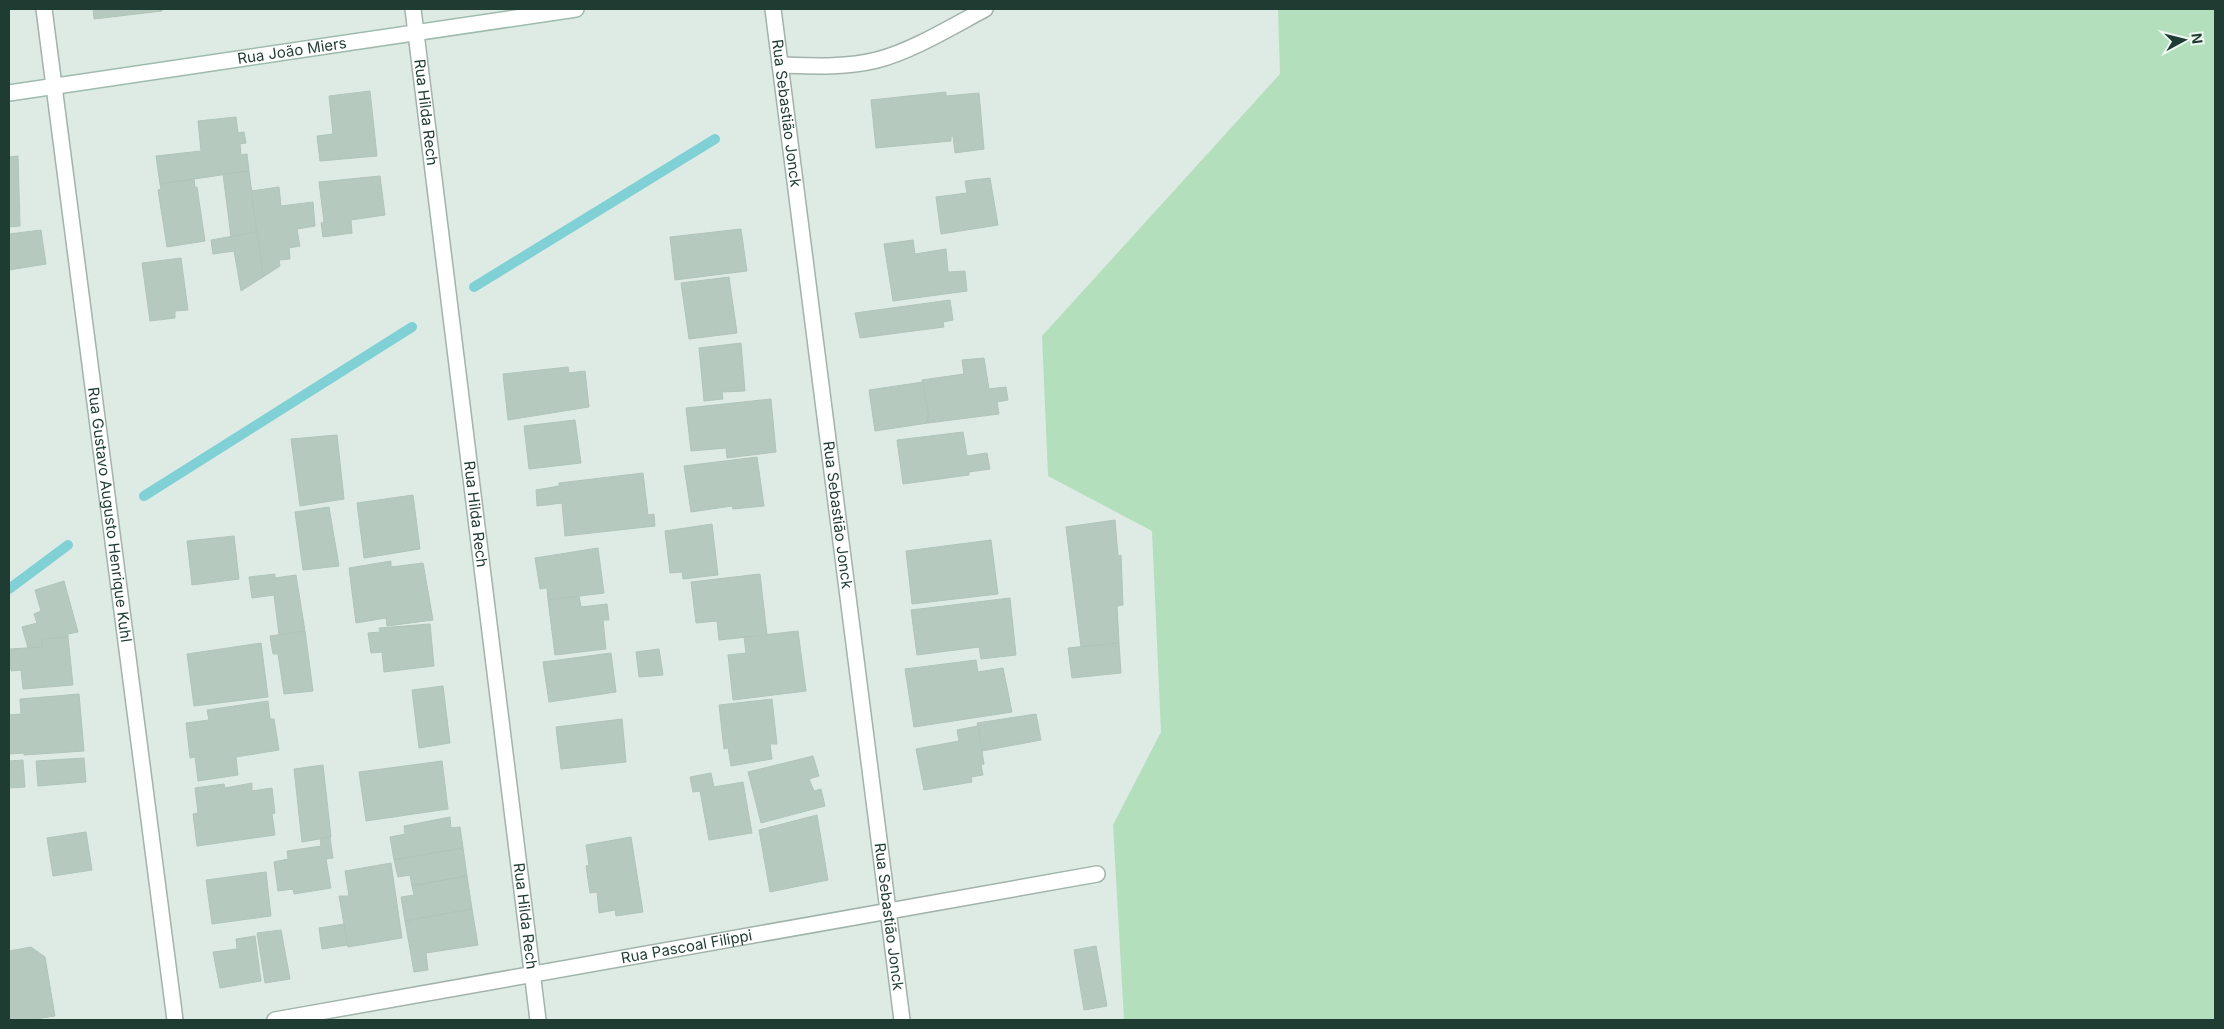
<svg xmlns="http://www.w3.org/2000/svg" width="2224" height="1029" font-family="Inter,sans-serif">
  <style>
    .green { fill: #b4dfbc }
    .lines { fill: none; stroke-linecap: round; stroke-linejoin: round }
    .stream { stroke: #80d1d6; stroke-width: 10 }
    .building { fill: #b6c9bf; stroke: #b0c5ba }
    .lane-casing { stroke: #a1b3ab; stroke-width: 18 }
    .street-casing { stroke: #a1b3ab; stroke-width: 18 }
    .secondary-casing { stroke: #9ebbae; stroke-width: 18 }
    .lane { stroke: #fff; stroke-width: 15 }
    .street { stroke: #fff; stroke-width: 15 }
    .secondary { stroke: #fff; stroke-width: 15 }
    .labels { text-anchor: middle; stroke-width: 4; stroke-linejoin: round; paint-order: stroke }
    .street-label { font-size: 15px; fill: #1e3c31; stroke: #eef7f2 }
  </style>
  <rect width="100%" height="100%" fill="#deebe4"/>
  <polygon class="green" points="1278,9 2215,9 2215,1020 1124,1020 1113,825 1161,732 1152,531 1048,476 1042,336 1280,74"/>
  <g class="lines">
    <g class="stream">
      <polyline points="474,287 715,139"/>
      <polyline points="144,496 412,327"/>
      <polyline points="9,589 68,545"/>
    </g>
  </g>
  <g class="building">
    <polygon points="93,9 162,9 162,11 94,19"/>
    <polygon points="370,91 377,156 320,161 317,136 333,134 329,96"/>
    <polygon points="946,92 946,96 979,93 984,149 955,153 953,136 951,136 951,141 876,148 871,100"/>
    <polygon points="236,117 238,133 244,132 246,143 240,144 241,155 247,154 249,171 160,184 156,156 201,151 198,121"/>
    <polygon points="18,156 20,226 9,227 9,157"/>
    <polygon points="249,171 257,232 231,237 223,174"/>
    <polygon points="380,176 385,215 351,220 352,233 323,237 321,223 324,222 319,182"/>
    <polygon points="990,178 998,225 941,234 936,197 967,193 965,181"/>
    <polygon points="194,179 195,187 197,187 205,241 167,247 158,190 161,189 160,184"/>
    <polygon points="279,187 281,206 313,202 315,226 297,229 300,246 289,248 290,259 279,260 280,266 263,277 251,191"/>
    <polygon points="741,229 747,271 675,280 670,237"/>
    <polygon points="41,230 46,264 9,270 9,234"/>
    <polygon points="257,232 263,277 241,291 234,251 213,254 211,240"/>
    <polygon points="913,240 915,254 946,249 948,272 965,271 967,291 893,301 884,244"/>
    <polygon points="181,258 188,310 175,311 175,318 150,321 142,263"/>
    <polygon points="729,277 737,333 689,339 681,283"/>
    <polygon points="950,300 953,320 943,322 944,327 860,338 855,313"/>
    <polygon points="741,343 745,391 722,392 723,399 704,401 699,348"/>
    <polygon points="984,358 989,389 1006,387 1008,400 997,402 999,414 928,423 927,417 929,417 922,380 964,374 962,360"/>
    <polygon points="568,367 569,373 585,371 589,407 508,420 503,374"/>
    <polygon points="923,382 929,417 927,417 928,423 875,431 869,390"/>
    <polygon points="771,399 776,452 727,458 726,448 691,451 686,408"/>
    <polygon points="575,420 581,463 529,469 524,426"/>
    <polygon points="963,432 967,456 987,453 990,469 969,472 969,475 903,484 897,440"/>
    <polygon points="337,435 344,499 300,506 291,439"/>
    <polygon points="757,457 764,506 733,509 732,506 691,512 684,466"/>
    <polygon points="643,473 648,515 654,514 655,526 565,536 562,503 537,506 536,490 559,486 559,483"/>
    <polygon points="413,495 420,549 364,558 357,503"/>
    <polygon points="329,507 339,566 303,570 295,512"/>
    <polygon points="1115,520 1118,556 1121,555 1123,605 1117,606 1119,643 1081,647 1066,527"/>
    <polygon points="712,524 718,575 683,579 682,572 670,573 665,531"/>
    <polygon points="234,536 239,579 192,585 187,541"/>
    <polygon points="991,540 998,594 912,604 906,551"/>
    <polygon points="598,548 604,593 548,600 547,588 540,589 535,558"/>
    <polygon points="391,561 391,567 423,563 433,620 387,626 386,618 356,623 349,568"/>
    <polygon points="275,574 275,578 296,575 305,631 279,635 274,595 252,598 249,577"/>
    <polygon points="760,574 767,635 719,640 717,621 696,623 691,582"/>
    <polygon points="64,581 78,632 68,634 68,637 42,639 43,647 28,648 22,627 37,623 34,614 41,611 35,590"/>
    <polygon points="579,596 581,607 607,604 609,620 603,620 606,649 555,655 548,600"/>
    <polygon points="1010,598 1016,655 981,659 979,647 917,655 911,610"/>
    <polygon points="430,624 434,666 384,672 382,652 371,653 368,633 380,632 379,628"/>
    <polygon points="305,631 313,691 284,694 278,654 273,654 270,636"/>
    <polygon points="798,631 806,691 733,700 728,655 746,653 744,637"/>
    <polygon points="68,637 73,685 23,689 21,670 11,671 9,649 43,647 42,639"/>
    <polygon points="261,643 268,697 194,706 187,654"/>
    <polygon points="1119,643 1121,673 1072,678 1068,648"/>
    <polygon points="659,649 663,675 639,677 636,652"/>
    <polygon points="611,653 616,692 549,702 543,662"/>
    <polygon points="976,660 978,672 1003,668 1012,712 914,727 905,669"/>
    <polygon points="443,686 450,743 419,748 412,690"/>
    <polygon points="79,694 84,751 24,755 24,753 9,754 9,715 21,714 20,699"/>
    <polygon points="772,699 777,744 770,744 772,759 731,766 728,748 724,749 719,705"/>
    <polygon points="268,701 270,719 274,719 279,750 236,757 238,775 198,781 195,757 190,758 186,723 209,720 207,710"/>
    <polygon points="1036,714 1041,740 982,751 977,723"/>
    <polygon points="622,719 626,762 561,769 556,727"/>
    <polygon points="978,726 984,764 981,765 983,775 971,777 972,782 924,790 916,749 959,741 957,730"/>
    <polygon points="813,756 819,776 809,779 814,791 821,789 825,806 761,823 748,772"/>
    <polygon points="84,758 86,782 38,786 36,761"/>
    <polygon points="23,760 25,787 9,788 9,761"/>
    <polygon points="442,761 448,809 366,821 359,772"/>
    <polygon points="323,765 331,837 302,842 294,769"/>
    <polygon points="711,773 714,787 743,782 752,833 709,840 700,791 693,792 690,777"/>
    <polygon points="252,783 252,791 272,788 275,813 272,814 275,835 197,846 193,814 198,813 195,788 224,784 225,788"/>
    <polygon points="817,815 828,880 770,892 759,830"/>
    <polygon points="450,817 451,828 460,827 463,848 394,860 390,837 405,834 404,826"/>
    <polygon points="86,832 92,870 53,876 47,838"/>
    <polygon points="330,837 333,858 326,859 331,888 294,894 293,889 278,891 274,862 288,859 287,851 321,846 320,838"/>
    <polygon points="631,837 643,912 616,916 615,910 599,913 597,892 590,893 586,866 589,865 586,845"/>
    <polygon points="463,848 467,876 412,886 410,875 398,877 394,860"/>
    <polygon points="391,863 402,938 348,947 339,896 349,896 345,871"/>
    <polygon points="266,872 271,916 212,924 206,880"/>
    <polygon points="467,876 472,909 405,921 401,897 414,895 412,886"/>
    <polygon points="472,909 478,945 426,953 428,970 414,972 405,921"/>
    <polygon points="344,924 347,945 322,949 319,928"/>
    <polygon points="281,930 290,979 265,983 257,933"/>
    <polygon points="255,936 261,981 220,988 213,952 237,949 236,939"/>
    <polygon points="1096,946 1107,1006 1084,1010 1074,950"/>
    <polygon points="31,947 45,957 55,1016 29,1020 9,1020 9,951"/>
  </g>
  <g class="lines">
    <defs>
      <path id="lane" d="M 780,65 C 812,66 845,68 877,60 C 912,51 953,26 985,9"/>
      <g id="street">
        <path id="s1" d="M 44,9 L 175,1020"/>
        <path id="s2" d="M 413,9 L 538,1020"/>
        <path id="s3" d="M 773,9 L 902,1020"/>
        <path id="s4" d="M 275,1020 L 1097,874"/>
      </g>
      <g id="secondary">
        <path id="s5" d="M 9,93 L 576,9"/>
      </g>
    </defs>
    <use href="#lane" class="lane-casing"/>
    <use href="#street" class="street-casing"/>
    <use href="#secondary" class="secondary-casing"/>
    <use href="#lane" class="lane"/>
    <use href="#street" class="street"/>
    <use href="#secondary" class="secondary"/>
  </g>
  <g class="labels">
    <g class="street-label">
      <text dy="5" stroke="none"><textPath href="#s5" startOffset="286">Rua João Miers</textPath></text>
      <text dy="5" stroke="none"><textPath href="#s2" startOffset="104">Rua Hilda Rech</textPath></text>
      <text dy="5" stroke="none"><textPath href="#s3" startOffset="105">Rua Sebastião Jonck</textPath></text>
      <text dy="5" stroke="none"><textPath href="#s1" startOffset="510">Rua Gustavo Augusto Henrique Kuhl</textPath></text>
      <text dy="5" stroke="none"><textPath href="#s3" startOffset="510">Rua Sebastião Jonck</textPath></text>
      <text dy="5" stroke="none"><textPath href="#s2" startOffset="509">Rua Hilda Rech</textPath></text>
      <text dy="5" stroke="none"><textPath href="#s2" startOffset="914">Rua Hilda Rech</textPath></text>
      <text dy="5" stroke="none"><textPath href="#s3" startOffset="915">Rua Sebastião Jonck</textPath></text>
      <text dy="5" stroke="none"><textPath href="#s4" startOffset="418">Rua Pascoal Filippi</textPath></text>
    </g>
  </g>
  <rect width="2224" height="1029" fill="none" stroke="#1e3c31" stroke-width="20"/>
  <g transform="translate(2184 40) rotate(83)" stroke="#eef7f2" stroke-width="4" paint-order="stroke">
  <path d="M0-4L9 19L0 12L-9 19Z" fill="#1e3c31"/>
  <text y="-8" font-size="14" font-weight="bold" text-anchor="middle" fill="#1e3c31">N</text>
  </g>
</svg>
